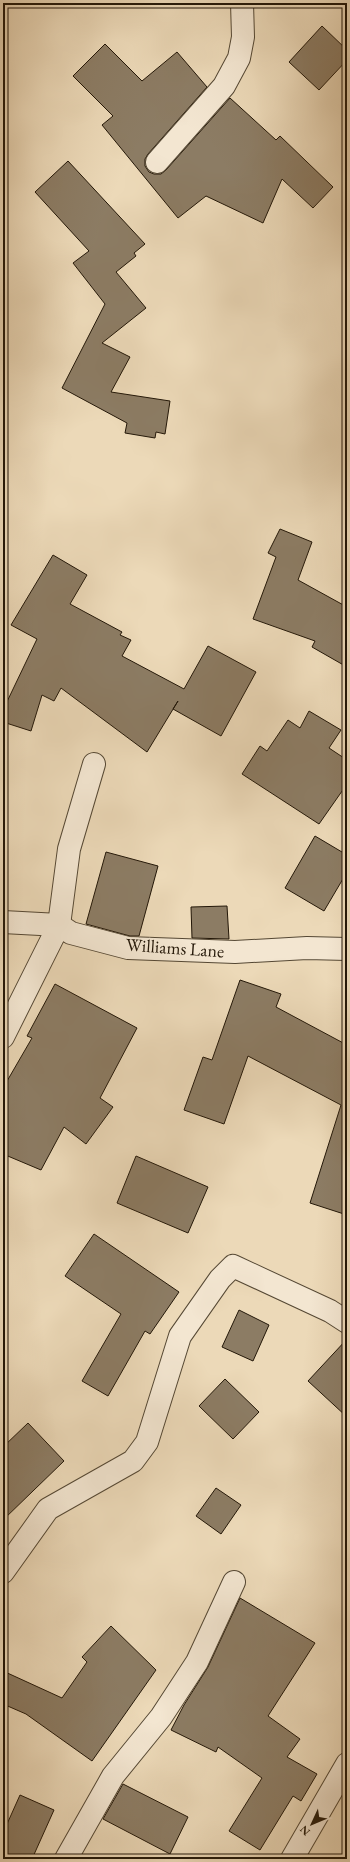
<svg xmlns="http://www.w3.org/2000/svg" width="350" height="1862" font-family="'EB Garamond',serif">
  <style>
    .building { fill: #8c7c64; stroke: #231708 }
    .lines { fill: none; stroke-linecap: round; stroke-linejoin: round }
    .minor-casing { stroke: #554834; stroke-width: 24 }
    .minor { stroke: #f3e6d1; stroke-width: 22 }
    .labels { text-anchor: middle; stroke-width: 3.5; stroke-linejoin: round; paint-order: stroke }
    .street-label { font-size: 18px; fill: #231708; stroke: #f3e6d1 }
  </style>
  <rect width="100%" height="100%" fill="#ecd9b8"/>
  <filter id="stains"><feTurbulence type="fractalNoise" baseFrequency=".005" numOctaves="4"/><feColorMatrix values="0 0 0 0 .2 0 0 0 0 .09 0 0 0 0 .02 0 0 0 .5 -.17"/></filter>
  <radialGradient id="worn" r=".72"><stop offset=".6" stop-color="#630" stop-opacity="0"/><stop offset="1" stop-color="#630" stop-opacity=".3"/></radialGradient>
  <g class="building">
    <polygon points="322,26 347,50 347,60 319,90 289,62"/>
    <polygon points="105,44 142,81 177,52 207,87 148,154 145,159 145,166 149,172 154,174 161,174 166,170 230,98 276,140 280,136 333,187 313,208 282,179 263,223 206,196 178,218 102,125 113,116 73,76"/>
    <polygon points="68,161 145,244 134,253 136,256 116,272 146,308 102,343 130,357 111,392 170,401 165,434 156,432 155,438 125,433 127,423 62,388 105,304 73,263 89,251 35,192"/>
    <polygon points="280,529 312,542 298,580 347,607 347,667 312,647 315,641 253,619 276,557 268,553"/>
    <polygon points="53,555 87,575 70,604 122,632 120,635 131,640 122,656 184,689 208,646 256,672 221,736 173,709 178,701 147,752 61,688 54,701 42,695 31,731 3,722 3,710 37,639 11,625"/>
    <polygon points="309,711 341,730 329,748 347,760 347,784 319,824 242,774 260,746 267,751 288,720 300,728"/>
    <polygon points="315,836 347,855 347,872 324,911 285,888"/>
    <polygon points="106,852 158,866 139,936 130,936 86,924"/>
    <polygon points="227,906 229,939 192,938 191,907"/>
    <polygon points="240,980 281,994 276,1007 347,1045 347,1215 310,1203 341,1105 248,1056 224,1124 184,1110 203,1057 212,1060"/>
    <polygon points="55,984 137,1028 100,1098 113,1107 86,1144 64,1127 41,1170 3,1154 3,1088 32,1038 27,1036"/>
    <polygon points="136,1156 208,1187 188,1233 117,1203"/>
    <polygon points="94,1234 179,1292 150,1334 145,1331 108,1396 82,1381 121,1314 65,1276"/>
    <polygon points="239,1310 269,1325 253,1361 222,1347"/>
    <polygon points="347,1339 347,1417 308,1381"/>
    <polygon points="225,1379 259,1412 233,1439 199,1406"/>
    <polygon points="28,1423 64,1461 3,1520 3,1447"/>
    <polygon points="216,1488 241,1505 221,1534 196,1516"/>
    <polygon points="240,1598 315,1643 268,1716 300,1739 287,1757 317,1774 301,1801 293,1796 260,1850 229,1831 262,1778 218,1747 216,1752 171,1730 184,1705 208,1667"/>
    <polygon points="111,1626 156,1670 92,1761 26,1714 3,1704 3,1671 62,1698 87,1662 82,1657"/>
    <polygon points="123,1784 188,1817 170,1854 103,1819"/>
    <polygon points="20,1795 54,1810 32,1859 3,1859 3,1833"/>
  </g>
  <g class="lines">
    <defs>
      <g id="minor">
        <polyline points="157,162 224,86 239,58 243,37 242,3"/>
        <polyline points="3,922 59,925 69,849 94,764"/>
        <polyline points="3,1037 59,925 71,933 128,948 235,952 307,948 347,949"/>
        <polyline points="3,1572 48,1509 133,1461 147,1442 180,1336 220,1279 233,1266 330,1311 347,1322"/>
        <polyline points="66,1859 113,1776 161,1717 197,1662 234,1582"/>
        <polyline points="292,1859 347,1764"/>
      </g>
    </defs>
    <use href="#minor" class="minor-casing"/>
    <use href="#minor" class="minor"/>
  </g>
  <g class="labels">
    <g class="street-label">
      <text transform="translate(175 948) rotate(4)" y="6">Williams Lane</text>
    </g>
  </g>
  <rect width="350" height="1862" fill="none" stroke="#ecd9b8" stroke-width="16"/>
  <rect x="4" y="4" width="342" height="1854" fill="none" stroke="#231708" stroke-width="2"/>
  <rect x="8" y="8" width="334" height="1846" fill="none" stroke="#231708"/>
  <g transform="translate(312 1824) rotate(226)" stroke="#f3e6d1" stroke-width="3" paint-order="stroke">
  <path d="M0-3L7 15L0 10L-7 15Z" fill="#231708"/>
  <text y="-6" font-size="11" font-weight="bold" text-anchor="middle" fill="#231708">N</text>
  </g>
  <rect width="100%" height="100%" filter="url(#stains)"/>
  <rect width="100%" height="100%" fill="url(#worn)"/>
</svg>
